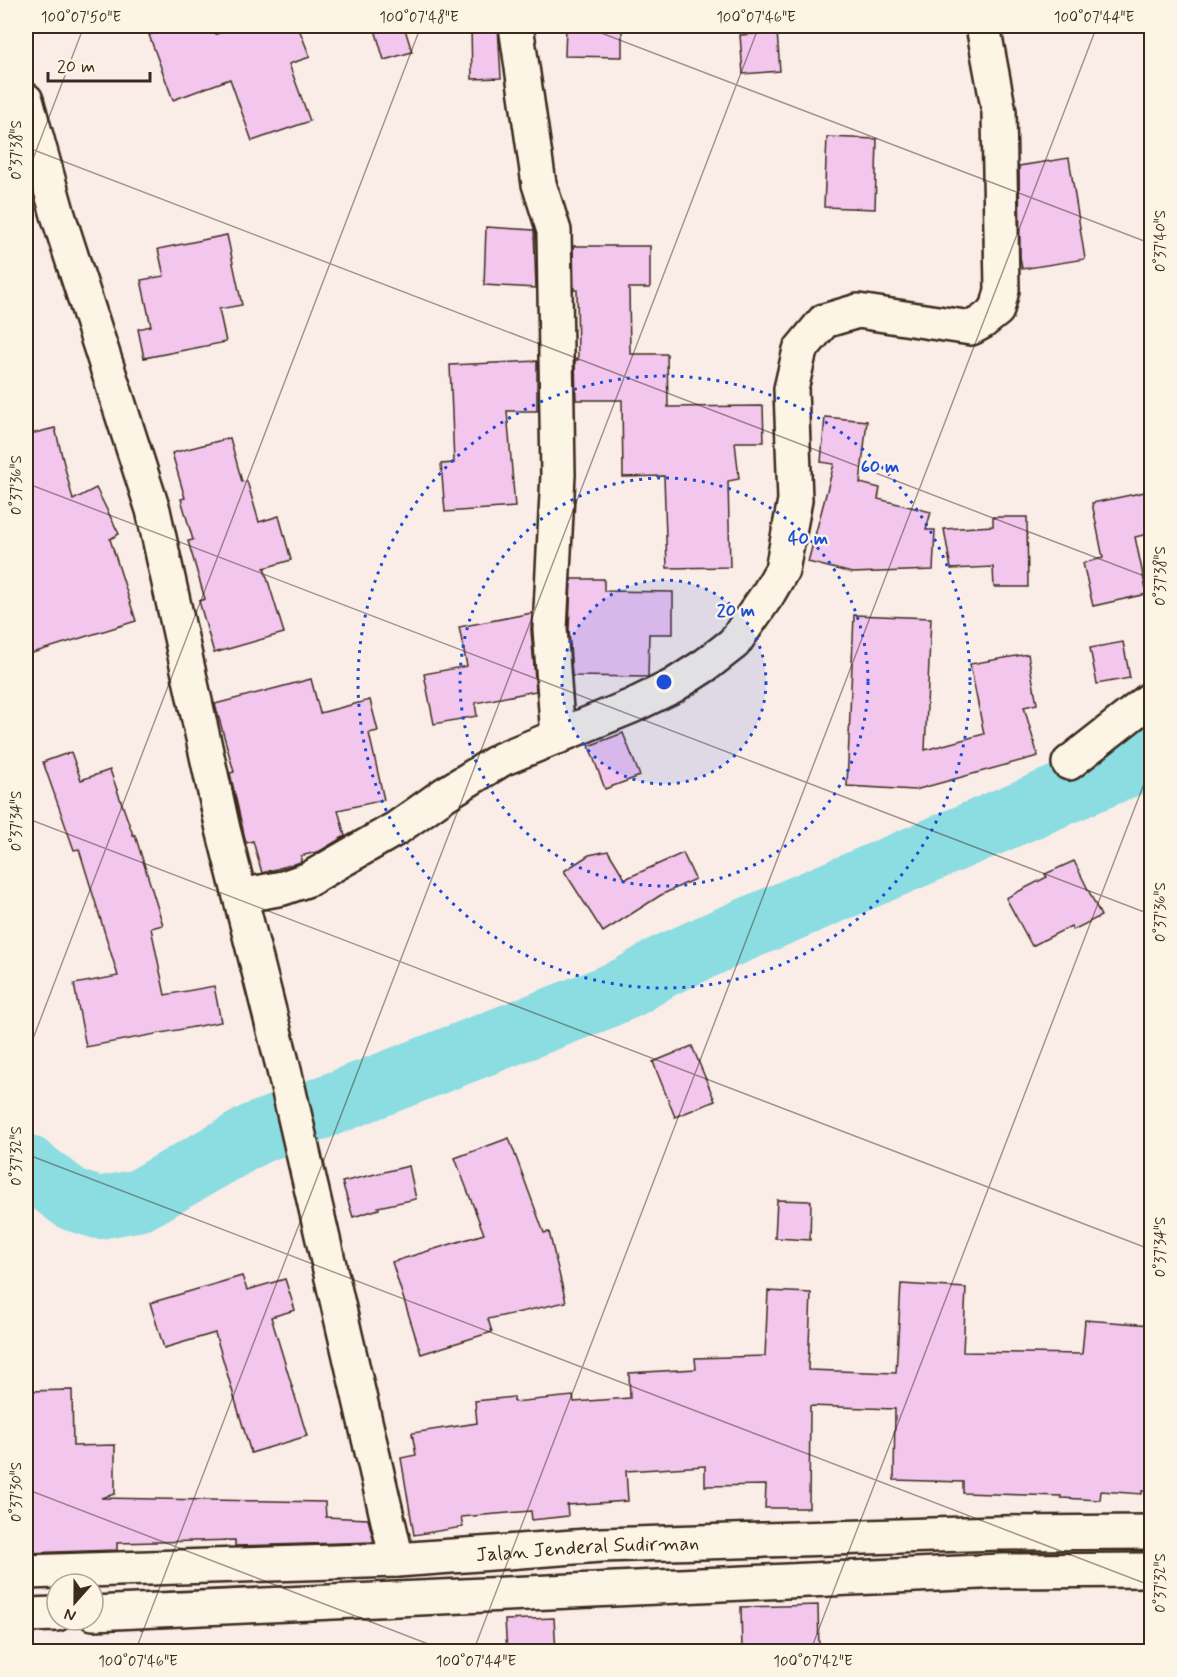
<svg xmlns="http://www.w3.org/2000/svg" width="1177" height="1677" font-family="Mynerve,sans-serif">
  <style>
    .lines { fill: none; stroke-linecap: round; stroke-linejoin: round }
    .river { stroke: #8bdde2; stroke-width: 62 }
    .building { fill: #f2c6ed; stroke: #3b2a1e; stroke-width: 1.5 }
    .minor-casing { stroke: #3b2a1e; stroke-width: 38 }
    .primary-casing { stroke: #3b2a1e; stroke-width: 38 }
    .minor { stroke: #fcf5e5; stroke-width: 33 }
    .primary { stroke: #fcf5e5; stroke-width: 33 }
    .ticks { fill: none; stroke: #3b2a1e; stroke-width: 1.5; stroke-opacity: 0.45 }
    .ring { fill: none; stroke: #1d4ed8; stroke-width: 3; stroke-dasharray: 3 6 }
    .labels { text-anchor: middle; stroke-width: 4.5; stroke-linejoin: round; paint-order: stroke }
    .street-label { font-size: 20px; fill: #3b2a1e; stroke: #fcf5e5 }
    .centre { fill: #1d4ed8; stroke: #fcf5e5; stroke-width: 3 }
    .ring-label { font-size: 18px; text-anchor: middle; font-weight: bold; fill: #1d4ed8; stroke: #fcf5e5; stroke-width: 4.5; stroke-linejoin: round; paint-order: stroke }
    .neatline { fill: none; stroke: #3b2a1e; stroke-width: 2 }
    .ticks-label { font-size: 15px; text-anchor: middle; fill: #3b2a1e }
  </style>
  <rect width="100%" height="100%" fill="#faece7"/>
  <filter id="ink" filterUnits="userSpaceOnUse"><feTurbulence type="fractalNoise" baseFrequency=".0167" numOctaves="2"/><feDisplacementMap in="SourceGraphic" scale="12" xChannelSelector="R" yChannelSelector="G"/><feConvolveMatrix kernelMatrix="1 2 1 2 8 2 1 2 1" color-interpolation-filters="sRGB"/></filter>
  <g filter="url(#ink)">
    <g class="lines">
      <polyline class="river" points="26,1165 73,1200 99,1208 140,1200 255,1134 599,1000 629,987 662,967 721,940 1152,756"/>
    </g>
    <g class="building">
      <polygon points="174,26 212,26 216,34 239,26 298,26 310,57 289,64 310,121 252,141 230,79 173,100 149,35"/>
      <polygon points="374,26 404,26 412,52 384,60"/>
      <polygon points="471,26 498,26 501,78 472,79"/>
      <polygon points="566,26 622,26 622,57 565,56"/>
      <polygon points="777,32 780,71 743,74 740,35"/>
      <polygon points="827,137 877,139 875,209 824,207"/>
      <polygon points="1069,158 1085,259 1022,269 1020,256 1019,166"/>
      <polygon points="486,227 534,230 536,288 484,285"/>
      <polygon points="227,235 242,305 219,309 226,342 144,358 138,329 151,326 141,280 164,276 158,249"/>
      <polygon points="573,246 650,246 650,288 629,288 630,354 667,354 668,407 763,406 764,442 735,442 739,479 728,481 730,567 667,568 664,476 623,477 622,400 576,400 575,360 578,360 577,290 574,290"/>
      <polygon points="537,361 537,411 507,411 515,507 445,512 441,464 454,463 450,365"/>
      <polygon points="825,417 867,421 860,483 880,488 878,499 931,512 926,530 935,530 933,570 852,573 808,562 834,464 821,462"/>
      <polygon points="55,428 73,500 96,488 119,534 110,539 136,621 26,655 26,435"/>
      <polygon points="230,438 242,482 247,481 259,522 279,516 291,560 264,568 284,633 214,653 199,601 205,599 188,541 193,540 181,499 185,498 172,453"/>
      <polygon points="1145,492 1152,533 1135,537 1147,594 1093,606 1083,563 1103,558 1092,503"/>
      <polygon points="993,517 1027,517 1028,587 994,587 993,567 951,569 944,529 993,526"/>
      <polygon points="571,579 604,579 604,591 673,592 673,634 649,634 648,677 572,676 569,629"/>
      <polygon points="532,613 531,630 536,691 475,703 477,716 434,724 424,674 467,666 459,627"/>
      <polygon points="854,615 931,618 925,750 984,734 970,664 1028,654 1037,704 1024,707 1038,756 915,790 847,786"/>
      <polygon points="1123,642 1130,678 1097,684 1090,648"/>
      <polygon points="311,679 320,713 370,700 378,731 369,733 384,800 338,810 345,836 320,851 301,856 301,862 262,873 253,841 246,843 230,773 234,772 215,704"/>
      <polygon points="623,733 640,776 605,789 589,746"/>
      <polygon points="71,752 81,780 110,770 133,835 135,835 163,925 151,928 165,995 214,986 221,1022 86,1047 74,984 118,976 79,849 74,850 43,762"/>
      <polygon points="608,851 625,879 683,853 695,879 661,895 603,932 564,871 589,855"/>
      <polygon points="1074,861 1101,916 1073,930 1071,926 1032,946 1006,898 1047,877 1045,874"/>
      <polygon points="692,1046 715,1101 675,1117 653,1062"/>
      <polygon points="509,1138 544,1233 549,1232 566,1302 488,1319 492,1332 421,1354 392,1262 484,1234 455,1158"/>
      <polygon points="409,1166 416,1199 378,1207 379,1209 353,1217 342,1182"/>
      <polygon points="777,1200 811,1201 810,1240 775,1238"/>
      <polygon points="242,1276 247,1290 285,1279 295,1310 271,1317 307,1436 251,1453 215,1333 164,1348 150,1303"/>
      <polygon points="901,1284 966,1288 963,1352 1082,1354 1085,1320 1152,1325 1152,1491 1142,1491 1142,1494 1101,1491 1100,1500 1061,1498 1061,1496 963,1493 963,1482 894,1480 895,1409 810,1406 809,1508 765,1508 766,1485 705,1486 705,1466 626,1471 628,1501 567,1505 568,1516 532,1520 531,1511 461,1517 463,1527 414,1535 401,1458 416,1455 412,1433 477,1423 475,1401 514,1397 514,1402 573,1396 574,1402 630,1398 629,1373 696,1369 695,1358 765,1356 768,1291 811,1293 808,1370 896,1373"/>
      <polygon points="72,1390 73,1446 115,1445 115,1494 101,1498 325,1502 326,1517 368,1519 374,1542 235,1546 235,1540 117,1543 117,1550 26,1553 26,1391"/>
      <polygon points="818,1605 819,1652 742,1652 741,1607"/>
      <polygon points="554,1618 556,1652 507,1652 505,1620"/>
    </g>
    <g class="lines">
      <defs>
        <g id="minor">
          <polyline points="516,26 539,184 554,231 558,475 550,629 558,737"/>
          <polyline points="26,100 58,215 153,510 223,829 284,1070 397,1560"/>
          <polyline points="1069,763 1152,698"/>
          <polyline points="240,896 283,888 309,879 397,828 445,794 502,759 632,706 673,686 707,664 734,643 768,594 782,570 795,500 791,389 800,350 824,321 858,311 971,328 982,322 997,310 1002,290 999,112 983,26"/>
        </g>
        <g id="primary">
          <path id="s1" d="M 26,1572 L 397,1560 L 601,1545 L 999,1533 L 1152,1532"/>
          <polyline points="93,1613 1002,1571 1152,1570"/>
          <polyline points="26,1615 57,1614"/>
        </g>
      </defs>
      <use href="#minor" class="minor-casing"/>
      <use href="#primary" class="primary-casing"/>
      <use href="#minor" class="minor"/>
      <use href="#primary" class="primary"/>
    </g>
  </g>
  <path class="ticks" d="M 583,26 L 1152,244M 26,147 L 1152,579M 26,177 L 84,26M 26,483 L 1152,915M 26,818 L 1152,1250M 26,1057 L 421,26M 26,1154 L 1152,1586M 26,1489 L 449,1652M 135,1652 L 759,26M 473,1652 L 1097,26M 810,1652 L 1152,763M 1148,1652 L 1152,1643"/>
  <circle cx="664" cy="682" r="102" fill="#1d4ed8" fill-opacity=".12"/>
  <g class="ring">
    <circle cx="664" cy="682" r="102"/>
    <circle cx="664" cy="682" r="204"/>
    <circle cx="664" cy="682" r="306"/>
  </g>
  <g class="labels">
    <g class="street-label">
      <text dy="7" stroke="none"><textPath href="#s1" startOffset="562">Jalan Jenderal Sudirman</textPath></text>
    </g>
  </g>
  <circle cx="664" cy="682" r="9" class="centre"/>
  <g class="ring-label">
    <text x="880" y="472">60 m</text>
    <text x="808" y="544">40 m</text>
    <text x="736" y="616">20 m</text>
  </g>
  <rect width="1177" height="1677" fill="none" stroke="#fcf5e5" stroke-width="66"/>
  <g transform="translate(75 1602) rotate(201)"><circle r="28" fill="#fcf5e5" stroke="#afa495" stroke-width="1.5"/>
  <path d="M0-4.5L10 22L0 15L-10 22Z" fill="#3b2a1e"/>
  <text y="-9" font-size="16" font-weight="bold" text-anchor="middle" fill="#3b2a1e">N</text>
  </g>
  <path d="M48 72v9h102v-9" fill="none" stroke="#3b2a1e" stroke-width="3"/>
  <text x="57" y="72" font-size="18" fill="#3b2a1e" stroke="#fcf5e5" stroke-width="4.5" paint-order="stroke">20 m</text>
  <rect x="33" y="33" width="1111" height="1611" class="neatline"/>
  <g class="ticks-label">
    <text x="81" y="22">100°07'50"E</text>
    <text x="419" y="22">100°07'48"E</text>
    <text x="756" y="22">100°07'46"E</text>
    <text x="1094" y="22">100°07'44"E</text>
    <text transform="translate(16 150) rotate(-90)" y="5">0°37'38"S</text>
    <text transform="translate(1160 241) rotate(-90)" y="5">0°37'40"S</text>
    <text transform="translate(16 485) rotate(-90)" y="5">0°37'36"S</text>
    <text transform="translate(1160 576) rotate(-90)" y="5">0°37'38"S</text>
    <text transform="translate(16 821) rotate(-90)" y="5">0°37'34"S</text>
    <text transform="translate(1160 912) rotate(-90)" y="5">0°37'36"S</text>
    <text transform="translate(16 1156) rotate(-90)" y="5">0°37'32"S</text>
    <text transform="translate(1160 1247) rotate(-90)" y="5">0°37'34"S</text>
    <text transform="translate(16 1492) rotate(-90)" y="5">0°37'30"S</text>
    <text transform="translate(1160 1583) rotate(-90)" y="5">0°37'32"S</text>
    <text x="138" y="1666">100°07'46"E</text>
    <text x="476" y="1666">100°07'44"E</text>
    <text x="813" y="1666">100°07'42"E</text>
  </g>
</svg>
